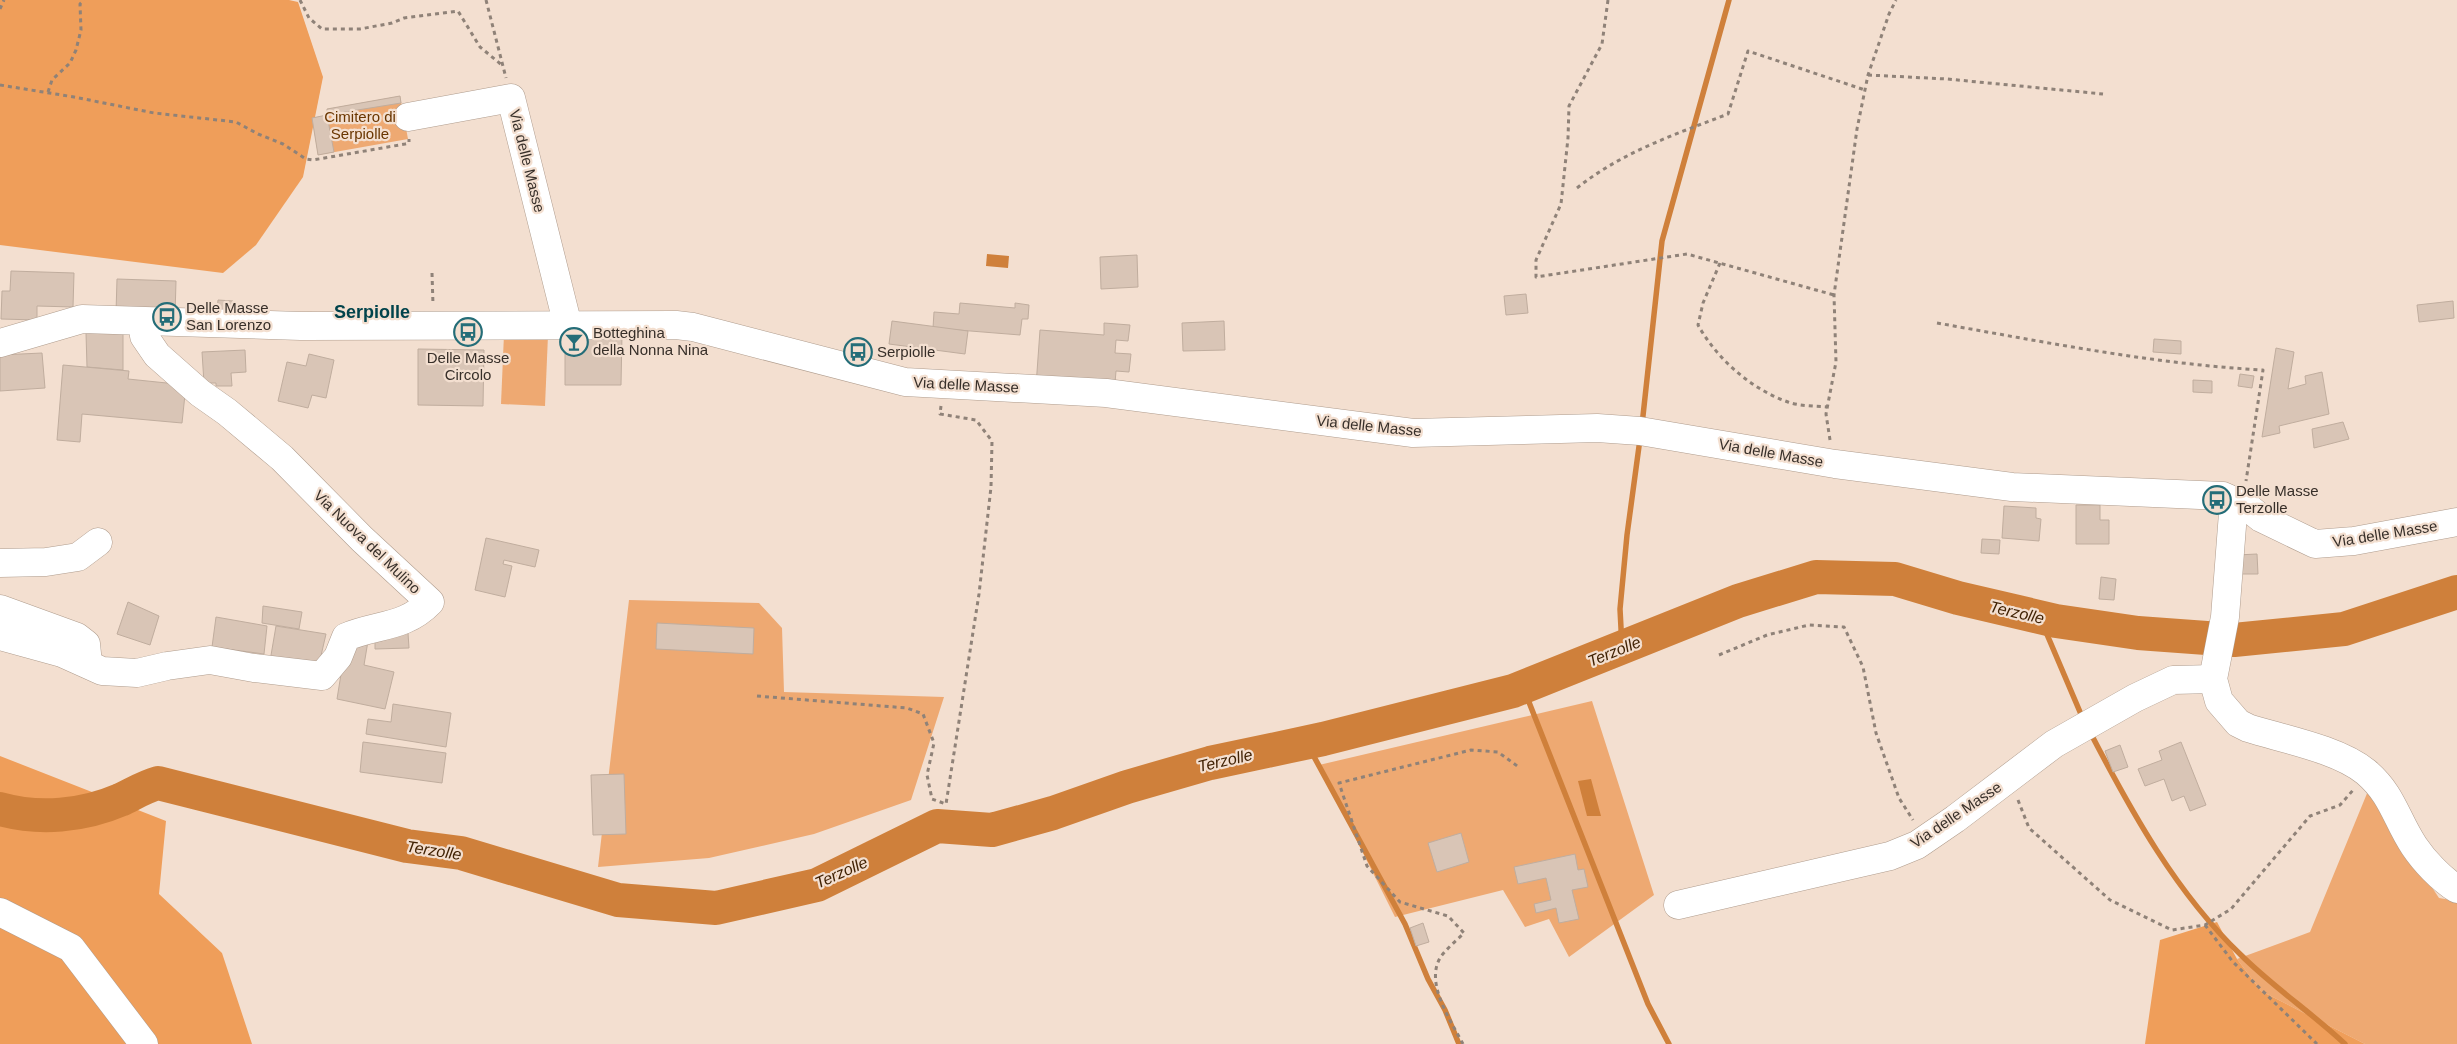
<svg xmlns="http://www.w3.org/2000/svg" width="2457" height="1044" font-family="Helvetica,sans-serif">
  <style>
    .green { fill: #eea972 }
    .forest { fill: #ef9e5a }
    .water { fill: #cf803b }
    .lines { fill: none; stroke-linecap: round; stroke-linejoin: round }
    .stream { stroke: #cf803b; stroke-width: 5.5 }
    .river { stroke: #cf803b; stroke-width: 34 }
    .building { fill: #d9c5b6; stroke: #c0ad9e }
    .minor-casing { stroke: #af9c8d; stroke-width: 29 }
    .path { stroke: #8f8278; stroke-width: 3; stroke-dasharray: 4 4; stroke-linecap: butt }
    .minor { stroke: #fff; stroke-width: 28 }
    .labels { text-anchor: middle; stroke-width: 4.5; stroke-linejoin: round; paint-order: stroke }
    .park-label { font-size: 15px; fill: #6a3600; stroke: #f3dfd0 }
    .street-label { font-size: 15px; fill: #372f29; stroke: #f3dfd0 }
    .poi-label { font-size: 15px; fill: #372f29; stroke: #f3dfd0; text-anchor: start }
    .water-label { font-size: 16px; font-style: italic; fill: #412204; stroke: #f3dfd0 }
    .quarter-label { font-size: 18px; font-weight: bold; fill: #01434b; stroke: #f3dfd0 }
  </style>
  <rect width="100%" height="100%" fill="#f3dfd0"/>
  <g class="green">
    <polygon points="400,96 408,139 318,155 312,118 327,115 327,109"/>
    <polygon points="504,334 548,335 545,406 501,404"/>
    <polygon points="629,600 759,603 782,628 784,692 944,697 911,800 814,834 709,858 598,867"/>
    <polygon points="1592,701 1654,895 1569,957 1549,919 1525,927 1503,890 1395,917 1319,765"/>
    <polygon points="2368,791 2439,898 2457,901 2457,1044 2365,1044 2261,991 2237,959 2310,932"/>
  </g>
  <g class="forest">
    <polygon points="0,0 289,0 298,2 323,77 303,177 256,245 223,273 0,245"/>
    <polygon points="0,756 166,821 159,894 222,953 252,1044 0,1044"/>
    <polygon points="2217,922 2237,959 2261,991 2365,1044 2145,1044 2160,940"/>
  </g>
  <g class="water">
    <polygon points="987,254 1009,256 1008,268 986,266"/>
    <polygon points="1591,779 1601,816 1587,816 1578,781"/>
  </g>
  <g class="lines">
    <g class="stream">
      <polyline points="1642,425 1662,241 1729,0"/>
      <polyline points="2040,618 2083,719"/>
      <polyline points="1622,647 1620,609 1627,535 1640,439"/>
      <polyline points="1523,687 1648,1004 1669,1044"/>
      <path d="M 2090,732 C 2131,811 2176,893 2241,955 C 2273,987 2312,1013 2345,1044"/>
      <polyline points="1306,742 1405,924 1428,979 1445,1010 1459,1044"/>
    </g>
    <path class="river" d="M 0,809 C 39,820 83,816 120,800 C 133,794 144,787 158,783 L 407,846 L 461,853 L 618,900 L 716,908 L 817,885 L 937,826 L 992,830 L 1053,813 L 1127,787 L 1210,763 L 1323,739 L 1513,691 L 1738,601 L 1816,577 L 1895,579 L 1958,598 L 2056,621 L 2138,633 L 2234,640 L 2344,629 L 2457,592"/>
  </g>
  <g class="building">
    <polygon points="400,96 401,103 327,115 327,109"/>
    <polygon points="327,115 334,152 318,155 312,118"/>
    <polygon points="1137,255 1138,287 1101,289 1100,257"/>
    <polygon points="11,271 74,273 73,307 37,306 37,320 1,319 2,291 10,291"/>
    <polygon points="117,279 176,281 175,316 116,313"/>
    <polygon points="1526,294 1528,313 1506,315 1504,296"/>
    <polygon points="218,300 233,301 232,313 217,312"/>
    <polygon points="2453,301 2454,318 2419,322 2417,305"/>
    <polygon points="960,303 1015,308 1015,303 1029,305 1028,319 1022,319 1020,335 933,328 934,312 959,314"/>
    <polygon points="892,321 968,331 965,354 889,344"/>
    <polygon points="1224,321 1225,350 1183,351 1182,323"/>
    <polygon points="1104,323 1130,325 1128,341 1116,340 1115,353 1131,354 1129,372 1116,371 1115,383 1036,386 1040,330 1104,335"/>
    <polygon points="86,333 123,333 123,370 87,367"/>
    <polygon points="565,334 622,334 621,385 565,385"/>
    <polygon points="2154,339 2181,341 2181,354 2153,352"/>
    <polygon points="2276,348 2294,352 2288,389 2306,384 2305,376 2322,372 2329,414 2279,426 2280,433 2262,437"/>
    <polygon points="418,349 484,350 483,406 418,405"/>
    <polygon points="245,350 246,372 231,373 232,386 216,386 216,383 204,383 202,352"/>
    <polygon points="42,353 45,388 0,391 0,355"/>
    <polygon points="309,354 334,360 326,398 312,395 308,408 278,401 287,362 306,366"/>
    <polygon points="63,365 129,371 128,379 186,385 182,423 82,414 80,442 57,440"/>
    <polygon points="2240,374 2254,376 2252,388 2238,386"/>
    <polygon points="2193,380 2212,381 2212,393 2193,392"/>
    <polygon points="2343,422 2349,439 2314,448 2312,429"/>
    <polygon points="2076,505 2100,505 2100,520 2109,520 2109,544 2076,544"/>
    <polygon points="2004,506 2036,508 2036,518 2041,519 2039,541 2002,538"/>
    <polygon points="486,538 539,550 535,567 504,560 503,564 512,566 505,597 475,590"/>
    <polygon points="1982,539 2000,540 1999,554 1981,553"/>
    <polygon points="2257,554 2258,574 2238,574 2237,555"/>
    <polygon points="2101,577 2116,579 2114,600 2099,599"/>
    <polygon points="128,602 159,616 150,645 117,634"/>
    <polygon points="263,606 302,612 299,629 262,623"/>
    <polygon points="216,617 267,626 264,654 212,647"/>
    <polygon points="657,623 754,628 753,654 656,649"/>
    <polygon points="276,626 326,634 317,673 269,667"/>
    <polygon points="408,633 409,648 375,649 375,634"/>
    <polygon points="353,638 368,641 364,665 394,672 385,709 337,699 343,662"/>
    <polygon points="393,704 451,713 446,747 366,734 368,719 391,722"/>
    <polygon points="363,742 446,753 442,783 360,772"/>
    <polygon points="2181,742 2206,805 2190,811 2184,796 2172,801 2164,779 2145,786 2138,769 2162,760 2159,751"/>
    <polygon points="2120,745 2128,767 2113,772 2105,751"/>
    <polygon points="624,774 626,834 593,835 591,775"/>
    <polygon points="1461,833 1469,862 1437,872 1428,843"/>
    <polygon points="1575,854 1578,870 1584,869 1588,887 1572,890 1579,919 1559,923 1556,908 1536,913 1534,904 1551,900 1546,878 1518,884 1514,867"/>
    <polygon points="1423,923 1429,942 1416,946 1410,928"/>
  </g>
  <g class="lines">
    <defs>
      <g id="minor">
        <polyline points="408,117 511,98 568,326"/>
        <polyline points="0,343 82,319 301,326 676,325 693,327 905,382 1106,393 1413,433 1597,428 1640,431 1835,464 2012,487 2223,496 2246,506 2261,518 2315,544 2354,541 2457,522"/>
        <path d="M 2234,500 L 2225,617 L 2213,679 L 2219,701 L 2238,723 L 2248,728 C 2283,739 2338,749 2366,772 C 2393,795 2396,819 2414,846 C 2424,861 2441,879 2457,889"/>
        <polyline points="0,563 46,562 78,557 98,542"/>
        <polyline points="0,609 77,637 86,644 88,664"/>
        <path d="M 0,636 L 62,653 L 102,671 L 137,673 L 167,666 L 210,660 L 254,668 L 322,676 L 338,657 L 346,637 C 377,624 405,628 430,602 L 362,539 L 282,458 L 227,412 L 200,393 L 157,355 L 144,336 L 143,322"/>
        <polyline points="1678,905 1890,856 1917,845 1955,819 2054,744 2135,698 2173,680 2213,679"/>
        <polyline points="0,912 71,948 144,1044"/>
      </g>
    </defs>
    <use href="#minor" class="minor-casing"/>
    <g class="path">
      <polyline points="300,0 309,18 322,29 360,29 392,23 404,18 458,11 480,47 503,66"/>
      <polyline points="486,0 506,78"/>
      <polyline points="1608,0 1602,44 1569,106 1568,138 1561,204 1536,260 1536,277 1687,254 1834,295"/>
      <polyline points="0,9 4,0"/>
      <polyline points="1868,75 1947,79 2103,94"/>
      <polyline points="0,85 74,97 154,113 236,122 258,134 283,144 306,159 313,160 405,144 409,143 409,139"/>
      <polyline points="48,92 52,80 70,63 76,50 81,30 80,4 84,0"/>
      <path d="M 1577,188 C 1622,152 1676,134 1728,114 L 1748,51 L 1865,90"/>
      <path d="M 1720,263 L 1703,303 L 1698,325 C 1717,359 1751,389 1788,402 C 1799,406 1815,406 1827,407"/>
      <polyline points="432,273 433,305"/>
      <path d="M 1937,323 C 2045,342 2153,364 2263,370 L 2246,481"/>
      <polyline points="1830,440 1826,414 1836,362 1834,295 1857,129 1868,75 1889,14 1896,0"/>
      <polyline points="1719,655 1767,635 1809,625 1844,627 1863,667 1876,733 1899,798 1913,820"/>
      <polyline points="757,696 907,708 923,714 934,743 927,775 932,799 946,804 979,594 991,487 992,441 976,420 940,414 941,406"/>
      <polyline points="2018,800 2029,828 2110,900 2172,930 2205,925 2231,909 2310,816 2340,805 2354,789"/>
      <polyline points="2205,925 2233,962 2317,1044"/>
      <path d="M 1463,1044 C 1451,1021 1425,984 1440,958 C 1446,949 1456,941 1464,933 L 1448,916 L 1400,902 L 1367,866 L 1339,783 L 1471,750 L 1498,752 L 1520,768"/>
    </g>
    <use href="#minor" class="minor"/>
  </g>
  <defs>
    <symbol id="bus-ring" viewBox="-11 -11 22 22"><circle r="9.5" fill="#f3dfd0" stroke="#246d78" stroke-width="1.5"/><path d="M-5-6H5V4H4V6H2V4H-2V6H-4V4H-5ZM-3.5-4V0h7V-4ZM-3.5 1.2v1.5H-2V1.2ZM2 1.2v1.5H3.5V1.2Z" fill="#246d78"/></symbol>
    <symbol id="bar-ring" viewBox="-11 -11 22 22"><circle r="9.5" fill="#f3dfd0" stroke="#246d78" stroke-width="1.5"/><path d="M-6-5H6L.8 .8V4.5H3.5V6h-7V4.5H-.8V.8Z" fill="#246d78"/></symbol>
  </defs>
  <g fill-rule="evenodd">
    <use href="#bus-ring" x="151" y="301" width="32" height="32"/>
    <use href="#bus-ring" x="452" y="316" width="32" height="32"/>
    <use href="#bar-ring" x="558" y="326" width="32" height="32"/>
    <use href="#bus-ring" x="842" y="336" width="32" height="32"/>
    <use href="#bus-ring" x="2201" y="484" width="32" height="32"/>
  </g>
  <g class="labels">
    <g class="park-label">
      <text x="360" y="122">Cimitero di<tspan x="360" dy="17">Serpiolle</tspan></text>
    </g>
    <g class="street-label">
      <text transform="translate(527 161) rotate(76)" y="5">Via delle Masse</text>
      <text transform="translate(966 385) rotate(3)" y="5">Via delle Masse</text>
      <text transform="translate(1369 426) rotate(6)" y="5">Via delle Masse</text>
      <text transform="translate(1771 453) rotate(10)" y="5">Via delle Masse</text>
      <text transform="translate(2385 534) rotate(-9)" y="5">Via delle Masse</text>
      <text transform="translate(367 542) rotate(44)" y="5">Via Nuova del Mulino</text>
      <text transform="translate(1956 815) rotate(-34)" y="5">Via delle Masse</text>
    </g>
    <g class="poi-label">
      <text x="186" y="313">Delle Masse<tspan x="186" dy="17">San Lorenzo</tspan></text>
      <text x="593" y="338">Botteghina<tspan x="593" dy="17">della Nonna Nina</tspan></text>
      <text x="877" y="357">Serpiolle</text>
      <text x="468" y="363" text-anchor="middle">Delle Masse<tspan x="468" dy="17">Circolo</tspan></text>
      <text x="2236" y="496">Delle Masse<tspan x="2236" dy="17">Terzolle</tspan></text>
    </g>
    <g class="water-label">
      <text transform="translate(2017 612) rotate(13)" y="6">Terzolle</text>
      <text transform="translate(1614 651) rotate(-22)" y="6">Terzolle</text>
      <text transform="translate(1225 760) rotate(-13)" y="6">Terzolle</text>
      <text transform="translate(434 850) rotate(9)" y="6">Terzolle</text>
      <text transform="translate(841 872) rotate(-24)" y="6">Terzolle</text>
    </g>
    <g class="quarter-label">
      <text x="372" y="318">Serpiolle</text>
    </g>
  </g>
</svg>
